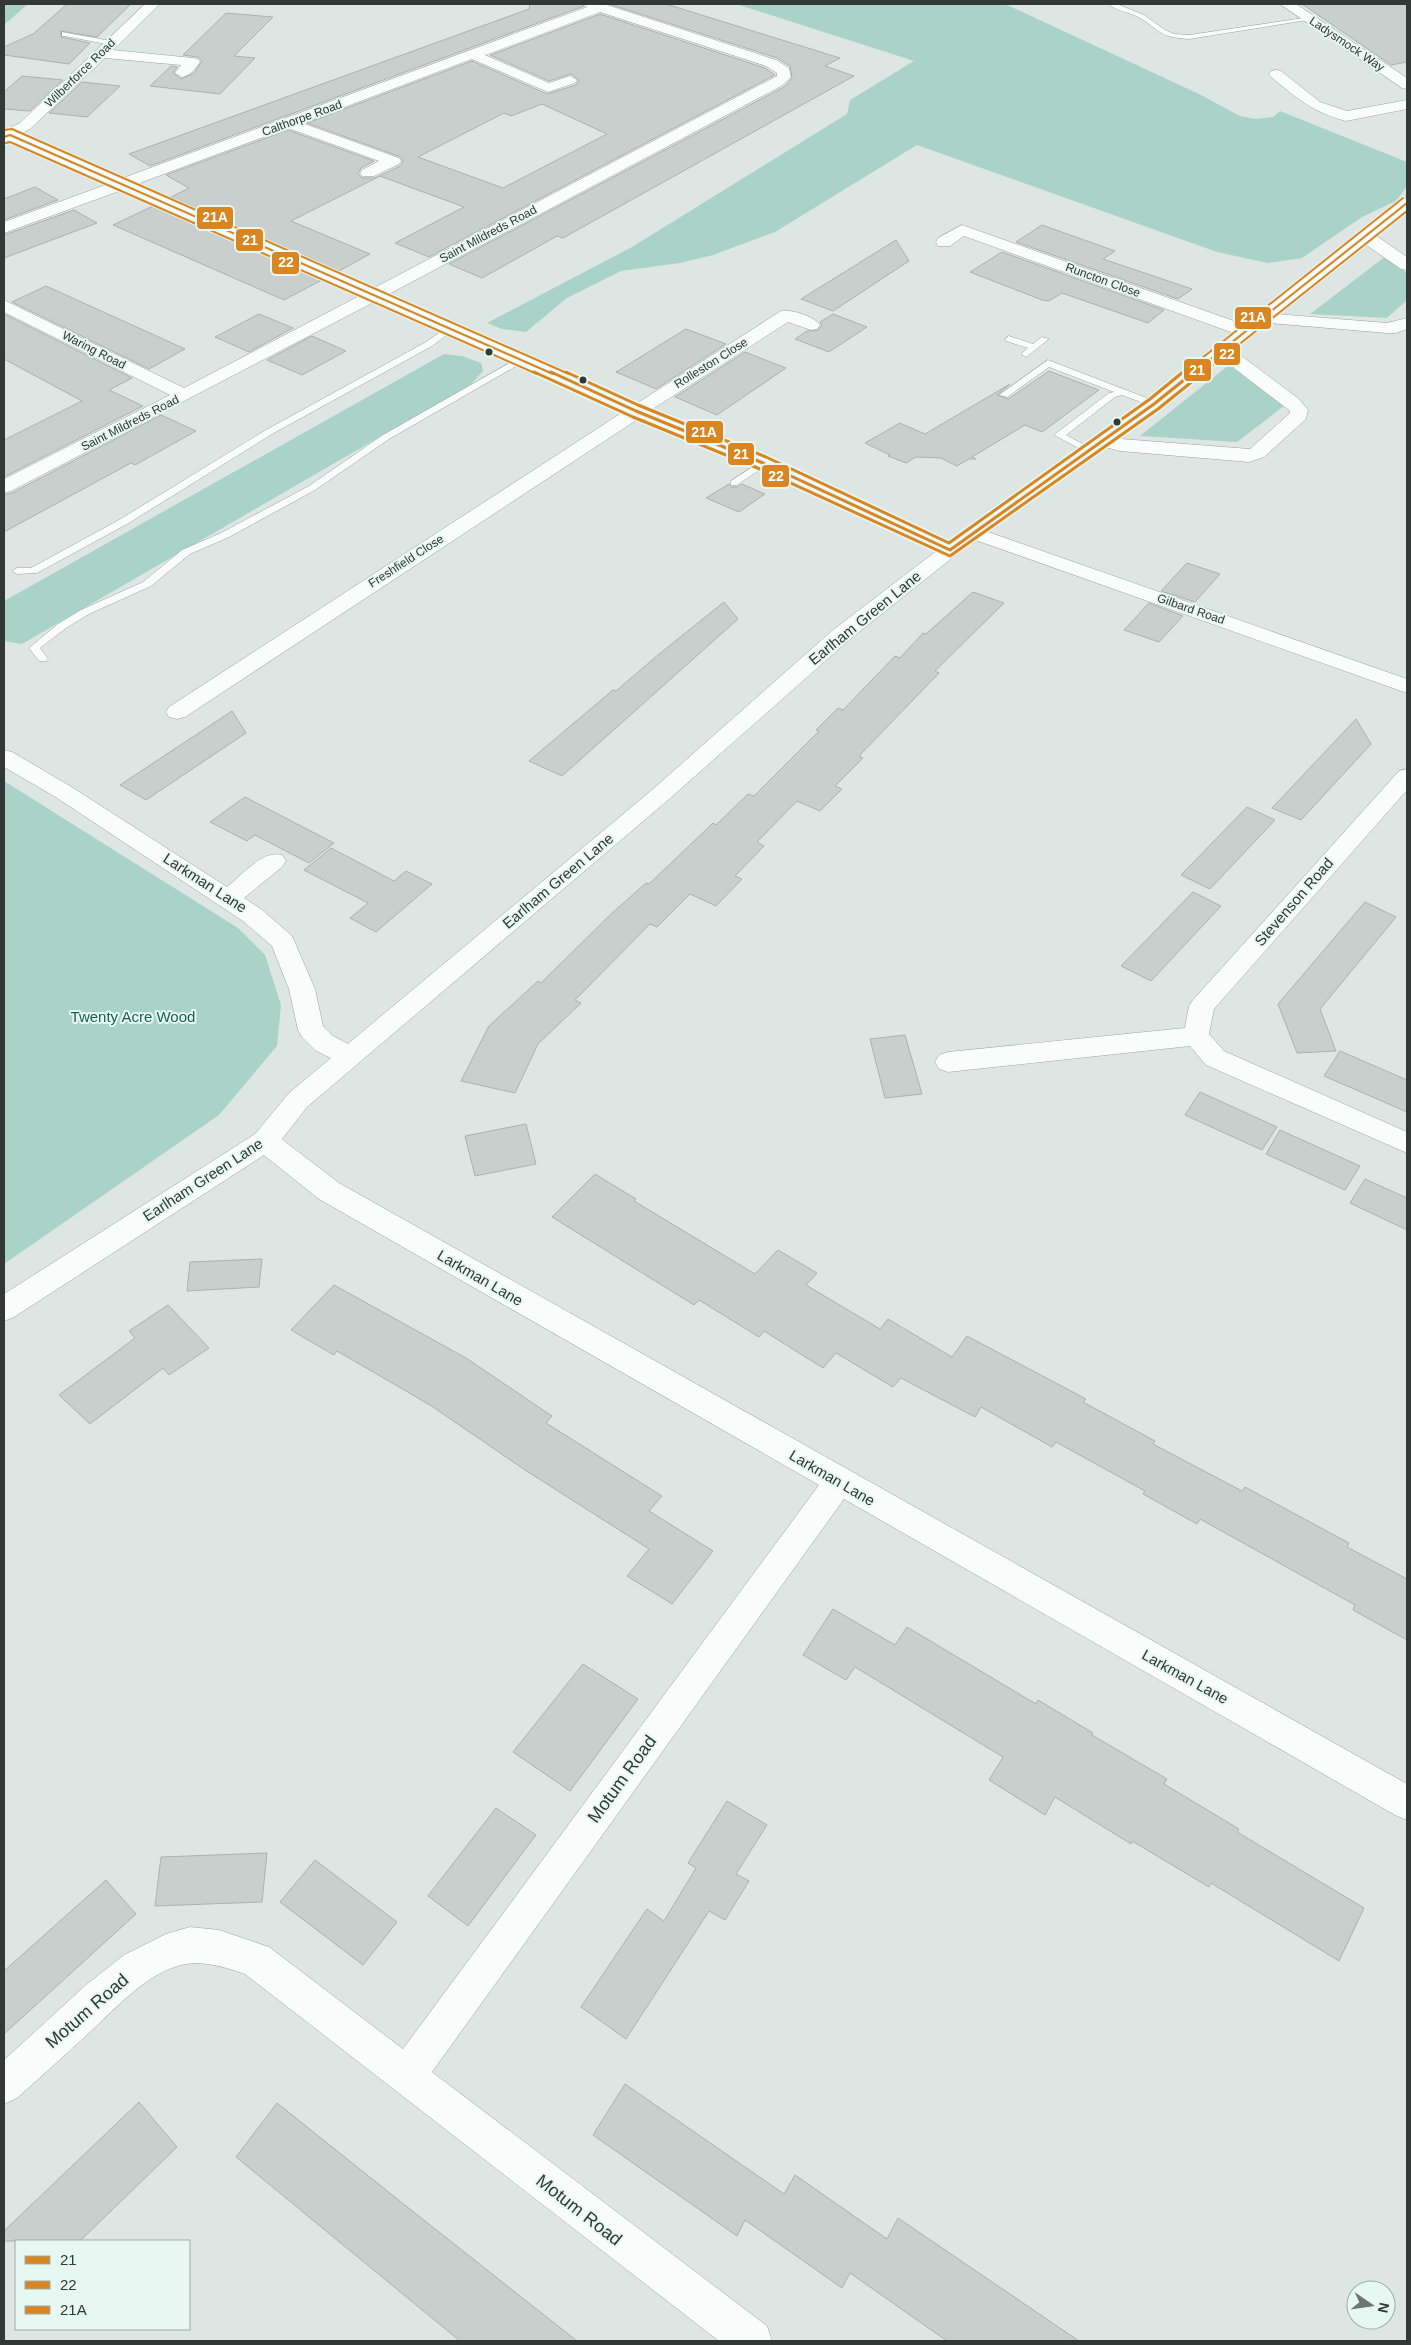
<svg xmlns="http://www.w3.org/2000/svg" width="1411" height="2345" font-family="Helvetica,sans-serif">
  <style>
    .green { fill: #a9d3c6 }
    .building { fill: #c8cfcd; stroke: #abb1af; fill-rule: evenodd }
    .lines { fill: none; stroke-linecap: round; stroke-linejoin: round }
    .service-casing { stroke: #9ba19f; stroke-width: 1 }
    .minor-casing { stroke: #9ba19f; stroke-width: 1 }
    .tertiary-casing { stroke: #9ba19f; stroke-width: 1 }
    .service { fill: #fafbfb; fill-rule: evenodd }
    .minor { fill: #fafbfb; fill-rule: evenodd }
    .tertiary { fill: #fafbfb; fill-rule: evenodd }
    .bus-1-far1-casing { stroke: #e7f8f2; stroke-width: 4 }
    .bus-1-casing { stroke: #e7f8f2; stroke-width: 6 }
    .bus-2-far1-casing { stroke: #e7f8f2; stroke-width: 4 }
    .bus-2-casing { stroke: #e7f8f2; stroke-width: 6 }
    .bus-3-far1-casing { stroke: #e7f8f2; stroke-width: 4 }
    .bus-3-casing { stroke: #e7f8f2; stroke-width: 6 }
    .bus-1-far1 { stroke: #d98521; stroke-width: 2 }
    .bus-1 { stroke: #d98521; stroke-width: 3 }
    .bus-2-far1 { stroke: #d98521; stroke-width: 2 }
    .bus-2 { stroke: #d98521; stroke-width: 3 }
    .bus-3-far1 { stroke: #d98521; stroke-width: 2 }
    .bus-3 { stroke: #d98521; stroke-width: 3 }
    .bus-dot { fill: #313835; stroke: #e7f8f2; stroke-width: 2 }
    .labels { text-anchor: middle; stroke-width: 4; stroke-linejoin: round; paint-order: stroke }
    .far-street-label { font-size: 12px; fill: #313835; stroke: #e7f8f2 }
    .street-label { font-size: 15px; fill: #313835; stroke: #e7f8f2 }
    .park-label { font-size: 15px; fill: #176250; stroke: #e7f8f2 }
    .near-street-label { font-size: 18px; fill: #313835; stroke: #e7f8f2 }
    .line-badge { stroke: #e7f8f2; stroke-width: 2 }
    .badge-label { font-size: 14px; text-anchor: middle; font-weight: bold; fill: #fff }
  </style>
  <rect width="100%" height="100%" fill="#dee6e4"/>
  <g class="green">
    <polygon points="4,4 28,4 4,25"/>
    <polygon points="736,4 1005,4 1199,94 1240,116 1256,119 1273,117 1280,111 1407,162 1407,186 1396,201 1362,217 1302,258 1268,263 1217,252 917,145 775,232 713,255 680,263 621,271 567,298 526,332 502,329 487,323 632,247 847,114 850,100 914,61"/>
    <polygon points="1386,256 1407,273 1407,300 1387,318 1310,314"/>
    <polygon points="444,354 462,356 481,363 483,371 471,384 22,644 4,641 4,601"/>
    <polygon points="1229,365 1284,406 1237,442 1140,436"/>
    <polygon points="4,781 238,928 265,955 281,1005 277,1046 219,1115 4,1264"/>
  </g>
  <g class="building">
    <polygon points="67,4 131,4 97,37 61,31 61,37 90,43 69,64 4,55 4,47 33,34"/>
    <polygon points="530,4 582,4 584,6 150,166 129,154 529,9"/>
    <polygon points="609,4 666,4 840,58 825,66 854,76 563,238 557,236 482,278 449,264 784,87 792,78 790,66 777,58"/>
    <polygon points="1302,4 1407,4 1407,62 1391,65"/>
    <polygon points="226,13 273,17 234,56 255,58 220,94 150,86 171,66 177,67 173,73 181,79 194,73 202,61 198,57 183,55"/>
    <path d="M 600,14 L 765,68 L 775,75 L 429,257 L 395,243 L 464,207 L 380,176 L 291,221 L 370,254 L 339,271 L 171,197 L 189,188 L 166,175 L 288,130 L 374,161 L 361,168 L 358,174 L 362,178 L 375,178 L 400,166 L 403,162 L 401,157 L 307,123 L 472,61 L 547,94 L 576,85 L 579,80 L 571,74 L 549,81 L 490,55 ZM 542,104 L 607,134 L 503,188 L 418,157 L 504,113 L 511,116 Z"/>
    <polygon points="22,76 63,80 30,111 4,109 4,92"/>
    <polygon points="82,82 120,86 87,117 49,113"/>
    <polygon points="35,187 58,200 4,220 4,199"/>
    <polygon points="153,206 322,280 284,300 113,225"/>
    <polygon points="74,210 97,223 4,258 4,235"/>
    <polygon points="1042,225 1115,251 1103,259 1192,289 1178,299 1016,242"/>
    <polygon points="896,240 909,261 833,311 801,299"/>
    <polygon points="1002,252 1164,310 1148,323 1062,293 1049,301 1042,300 970,272"/>
    <polygon points="46,286 141,329 185,349 149,369 12,302"/>
    <polygon points="4,314 132,378 109,390 143,406 4,477 4,440 82,401 4,359"/>
    <polygon points="259,314 293,328 249,352 215,337"/>
    <polygon points="833,314 867,327 829,352 795,339 807,331 818,330 822,325 820,322"/>
    <polygon points="686,329 726,344 656,389 616,372"/>
    <polygon points="312,336 346,351 302,375 267,360"/>
    <polygon points="745,352 786,368 717,415 675,397"/>
    <polygon points="1049,371 1099,390 1042,432 1025,425 972,457 976,459 969,459 957,466 941,458 916,457 906,463 888,456 890,455 865,443 900,423 925,434 1010,384 997,395 1008,399"/>
    <polygon points="161,415 196,431 135,465 131,463 4,532 4,495 12,493"/>
    <polygon points="729,484 731,487 737,487 742,484 765,494 739,512 706,498"/>
    <polygon points="1187,563 1220,574 1195,602 1161,591"/>
    <polygon points="973,592 1004,603 935,671 939,673 859,756 863,758 835,786 842,789 820,811 797,801 757,842 764,846 735,876 742,879 716,906 690,894 657,927 650,924 575,1000 581,1003 538,1044 515,1093 461,1081 489,1026 538,981 541,983 611,914 646,883 649,884 713,823 716,825 748,794 754,796 819,731 816,730 838,708 843,710 895,656 900,658 923,633 926,634"/>
    <polygon points="724,602 738,619 562,776 529,761 613,690 616,691 658,655"/>
    <polygon points="1149,603 1183,616 1159,642 1124,630"/>
    <polygon points="232,711 246,733 146,800 120,785"/>
    <polygon points="1356,719 1371,744 1301,820 1272,808"/>
    <polygon points="245,797 299,825 334,843 309,863 255,835 247,841 210,822"/>
    <polygon points="1247,807 1275,820 1210,889 1181,875"/>
    <polygon points="331,848 394,881 406,871 432,884 376,932 350,918 368,903 304,870"/>
    <polygon points="1193,892 1221,906 1151,981 1121,966"/>
    <polygon points="1365,902 1396,917 1320,1009 1336,1051 1297,1053 1278,1004"/>
    <polygon points="905,1035 922,1094 885,1098 870,1039"/>
    <polygon points="1340,1051 1407,1080 1407,1112 1324,1076"/>
    <polygon points="1200,1092 1277,1127 1262,1150 1185,1115"/>
    <polygon points="526,1124 536,1164 475,1176 465,1136"/>
    <polygon points="1280,1130 1360,1166 1345,1190 1266,1154"/>
    <polygon points="595,1174 636,1199 634,1201 755,1274 778,1250 817,1273 806,1285 880,1329 888,1319 952,1357 967,1336 1086,1399 1083,1402 1155,1441 1153,1444 1242,1491 1245,1487 1349,1543 1347,1547 1407,1579 1407,1640 1353,1610 1355,1605 1200,1519 1197,1524 1143,1494 1145,1491 1056,1442 1052,1447 981,1407 975,1417 901,1378 893,1387 836,1353 823,1368 764,1331 759,1337 699,1300 694,1305 552,1217"/>
    <polygon points="1365,1179 1407,1198 1407,1230 1350,1203"/>
    <polygon points="262,1259 259,1287 187,1291 190,1262"/>
    <polygon points="334,1285 466,1358 552,1416 546,1423 662,1496 649,1511 713,1551 672,1604 627,1576 649,1549 525,1470 430,1405 337,1351 334,1355 291,1330"/>
    <polygon points="168,1305 209,1348 169,1375 163,1368 90,1424 59,1395 135,1338 129,1331"/>
    <polygon points="833,1609 895,1645 907,1627 1036,1704 1038,1700 1093,1733 1092,1735 1167,1779 1164,1784 1239,1829 1237,1832 1364,1908 1339,1961 1211,1883 1209,1887 1132,1841 1131,1844 1055,1797 1045,1815 989,1780 1003,1757 855,1667 846,1680 803,1655"/>
    <polygon points="583,1664 638,1699 570,1791 513,1752"/>
    <polygon points="727,1801 767,1825 736,1874 749,1881 725,1920 709,1911 626,2039 581,2007 647,1909 664,1921 696,1868 688,1863"/>
    <polygon points="496,1808 536,1835 468,1926 428,1896"/>
    <polygon points="267,1853 262,1902 155,1906 161,1857"/>
    <polygon points="315,1860 397,1922 363,1965 280,1902"/>
    <polygon points="106,1880 136,1914 4,2034 4,1971"/>
    <polygon points="625,2084 784,2194 795,2175 887,2239 898,2218 1079,2341 947,2341 850,2273 842,2288 745,2220 737,2236 593,2135"/>
    <polygon points="139,2102 177,2147 80,2241 4,2241 4,2231"/>
    <polygon points="277,2103 401,2202 577,2341 460,2341 236,2157"/>
  </g>
  <g class="lines">
    <defs>
      <g id="service">
        <path d="M 1108,4 L 1117,4 L 1144,15 L 1165,30 L 1174,34 L 1189,35 L 1310,17 L 1314,19 L 1189,39 C 1158,37 1163,32 1140,18 C 1130,12 1116,11 1108,4 Z"/>
        <polygon points="62,32 111,41 115,43 111,45 65,36 62,36"/>
        <polygon points="449,326 456,328 432,346 272,434 127,524 37,573 17,574 12,571 17,568 31,568 119,520 266,430 426,342"/>
        <polygon points="1009,336 1033,344 1042,337 1049,339 1026,357 1021,354 1028,348 1006,341 1005,339"/>
        <polygon points="522,356 527,359 525,361 389,439 315,490 229,537 190,554 151,586 89,614 66,628 40,648 48,659 47,661 39,661 29,648 58,624 81,610 143,582 182,550 221,533 309,486 383,435"/>
        <polygon points="1048,360 1157,402 1159,404 1154,407 1122,395 1115,397 1066,435 1096,451 1088,453 1054,435 1109,393 1114,392 1049,367 1007,397 999,395"/>
        <polygon points="763,460 766,461 766,465 737,485 731,485 731,481"/>
      </g>
      <g id="minor">
        <path d="M 145,4 L 160,4 L 113,50 L 193,58 L 198,59 L 200,62 C 196,68 190,76 182,77 L 175,73 L 181,65 L 105,58 L 30,129 L 21,134 L 123,178 L 587,7 L 584,4 L 604,4 L 776,60 L 789,68 L 791,77 L 783,85 L 389,294 L 636,404 L 781,311 C 791,309 814,316 820,325 L 817,329 L 811,330 L 788,322 L 651,410 L 770,459 L 957,546 L 960,550 L 957,554 L 950,556 L 943,554 L 756,467 L 638,419 L 185,717 L 177,719 L 169,717 L 166,712 L 169,707 L 623,412 L 376,301 L 11,491 L 4,493 L 4,479 L 170,395 L 4,312 L 4,300 L 184,388 L 361,295 L 122,190 L 4,233 L 4,222 L 108,184 L 9,140 L 4,142 L 4,131 L 20,123 ZM 600,12 L 766,66 L 777,73 L 777,76 L 374,288 L 137,184 L 288,128 L 379,161 L 362,170 L 360,173 L 362,176 L 374,176 L 399,164 L 401,161 L 399,158 L 302,123 L 472,59 L 548,92 L 575,83 L 577,80 L 570,76 L 549,83 L 485,55 Z"/>
        <polygon points="1280,4 1296,4 1407,78 1407,89 1402,88"/>
        <path d="M 1276,70 L 1281,71 L 1320,102 L 1347,111 L 1407,100 L 1407,109 L 1346,121 C 1312,112 1297,98 1271,77 L 1269,74 L 1271,71 Z"/>
        <polygon points="962,225 1251,327 1254,331 1251,335 1239,335 964,236 950,246 938,246 936,242 938,238"/>
        <polygon points="1365,231 1371,232 1407,257 1407,270 1401,269 1359,240 1357,236 1359,232"/>
        <polygon points="1263,313 1387,323 1407,318 1407,329 1396,333 1387,333 1257,322 1254,318 1257,314"/>
        <polygon points="1222,345 1228,346 1299,399 1308,410 1306,419 1264,457 1249,462 1120,451 1098,445 1095,441 1098,437 1105,435 1121,439 1250,449 1290,413 1290,411 1216,354 1213,350 1216,346"/>
        <polygon points="974,527 1407,679 1407,693 967,537 964,533 967,529"/>
        <path d="M 4,750 L 12,752 L 70,786 L 227,887 C 242,875 262,850 282,855 L 286,861 L 282,867 L 244,898 L 261,909 L 292,936 L 315,989 L 323,1026 L 333,1036 L 358,1049 L 362,1056 L 358,1063 L 349,1066 L 340,1063 L 315,1050 L 302,1037 L 298,1030 L 289,989 L 272,946 L 243,921 L 54,796 L 4,767 Z"/>
        <polygon points="1407,769 1407,790 1214,1009 1209,1034 1224,1051 1407,1132 1407,1153 1206,1065 1190,1046 948,1072 939,1069 935,1062 939,1055 948,1052 1185,1028 1189,1006 1193,1000 1399,771"/>
        <path d="M 265,1131 L 275,1134 L 339,1183 L 1407,1784 L 1407,1820 L 1395,1815 L 844,1499 L 432,2072 L 767,2326 L 772,2341 L 719,2341 L 245,1974 C 225,1967 202,1960 181,1965 C 146,1974 117,2007 91,2031 C 67,2053 42,2076 17,2098 L 4,2104 L 4,2060 L 86,1985 L 124,1955 L 166,1934 L 190,1927 L 219,1930 L 269,1947 L 403,2049 L 819,1485 L 319,1199 L 255,1148 L 251,1141 L 255,1134 Z"/>
      </g>
      <polygon id="tertiary" points="1407,198 1407,211 1161,408 957,554 849,640 668,800 307,1107 275,1148 14,1317 4,1321 4,1294 255,1134 289,1093 652,790 833,630 943,546 1147,400 1401,200"/>
    </defs>
    <use href="#service" class="service-casing"/>
    <use href="#minor" class="minor-casing"/>
    <use href="#tertiary" class="tertiary-casing"/>
    <use href="#service" class="service"/>
    <use href="#minor" class="minor"/>
    <use href="#tertiary" class="tertiary"/>
    <defs>
      <g id="bus-1-far1">
        <polyline points="4,137 10,135 553,374"/>
        <polyline points="1192,374 1407,203"/>
      </g>
      <polyline id="bus-1" points="551,372 636,411 763,463 950,550 1154,404 1194,372"/>
      <g id="bus-2-far1">
        <polyline points="6,143 10,142 537,374"/>
        <polyline points="1202,374 1407,211"/>
      </g>
      <polyline id="bus-2" points="534,372 633,417 760,469 950,556 1158,409 1204,372"/>
      <g id="bus-3-far1">
        <polyline points="4,130 12,129 569,374"/>
        <polyline points="1182,374 1403,198"/>
      </g>
      <polyline id="bus-3" points="566,372 638,405 766,457 949,543 1150,399 1183,372"/>
    </defs>
    <use href="#bus-1-far1" class="bus-1-far1-casing"/>
    <use href="#bus-1" class="bus-1-casing"/>
    <use href="#bus-2-far1" class="bus-2-far1-casing"/>
    <use href="#bus-2" class="bus-2-casing"/>
    <use href="#bus-3-far1" class="bus-3-far1-casing"/>
    <use href="#bus-3" class="bus-3-casing"/>
    <use href="#bus-1-far1" class="bus-1-far1"/>
    <use href="#bus-1" class="bus-1"/>
    <use href="#bus-2-far1" class="bus-2-far1"/>
    <use href="#bus-2" class="bus-2"/>
    <use href="#bus-3-far1" class="bus-3-far1"/>
    <use href="#bus-3" class="bus-3"/>
  </g>
  <g class="bus-dot">
    <circle cx="489" cy="352" r="4.5"/>
    <circle cx="583" cy="380" r="4.5"/>
    <circle cx="1117" cy="422" r="4.5"/>
  </g>
  <g class="labels">
    <g class="far-street-label">
      <text transform="translate(1347 44) rotate(34)" y="4">Ladysmock Way</text>
      <text transform="translate(80 73) rotate(-44)" y="4">Wilberforce Road</text>
      <text transform="translate(302 118) rotate(-20)" y="4">Calthorpe Road</text>
      <text transform="translate(488 234) rotate(-28)" y="4">Saint Mildreds Road</text>
      <text transform="translate(1103 280) rotate(20)" y="4">Runcton Close</text>
      <text transform="translate(94 350) rotate(27)" y="4">Waring Road</text>
      <text transform="translate(711 363) rotate(-32)" y="4">Rolleston Close</text>
      <text transform="translate(130 423) rotate(-27)" y="4">Saint Mildreds Road</text>
      <text transform="translate(406 561) rotate(-33)" y="4">Freshfield Close</text>
      <text transform="translate(1191 609) rotate(19)" y="4">Gilbard Road</text>
    </g>
    <g class="street-label">
      <text transform="translate(865 618) rotate(-39)" y="5">Earlham Green Lane</text>
      <text transform="translate(558 881) rotate(-40)" y="5">Earlham Green Lane</text>
      <text transform="translate(205 883) rotate(33)" y="5">Larkman Lane</text>
      <text transform="translate(1294 902) rotate(-49)" y="5">Stevenson Road</text>
      <text transform="translate(203 1180) rotate(-33)" y="5">Earlham Green Lane</text>
      <text transform="translate(480 1278) rotate(30)" y="5">Larkman Lane</text>
      <text transform="translate(832 1478) rotate(30)" y="5">Larkman Lane</text>
      <text transform="translate(1185 1677) rotate(29)" y="5">Larkman Lane</text>
    </g>
    <g class="park-label">
      <text x="133" y="1022">Twenty Acre Wood</text>
    </g>
    <g class="near-street-label">
      <text transform="translate(622 1779) rotate(-54)" y="6">Motum Road</text>
      <text transform="translate(87 2011) rotate(-41)" y="6">Motum Road</text>
      <text transform="translate(579 2210) rotate(38)" y="6">Motum Road</text>
    </g>
  </g>
  <g class="line-badge">
    <rect x="196" y="206" width="38" height="24" rx="5" fill="#d98521"/>
    <rect x="235" y="228" width="29" height="24" rx="5" fill="#d98521"/>
    <rect x="271" y="251" width="29" height="24" rx="5" fill="#d98521"/>
    <rect x="1234" y="306" width="38" height="24" rx="5" fill="#d98521"/>
    <rect x="1213" y="342" width="28" height="24" rx="5" fill="#d98521"/>
    <rect x="1183" y="358" width="29" height="24" rx="5" fill="#d98521"/>
    <rect x="685" y="420" width="39" height="24" rx="5" fill="#d98521"/>
    <rect x="727" y="442" width="28" height="24" rx="5" fill="#d98521"/>
    <rect x="761" y="464" width="29" height="24" rx="5" fill="#d98521"/>
  </g>
  <g class="badge-label">
    <text x="215" y="222">21A</text>
    <text x="250" y="245">21</text>
    <text x="286" y="267">22</text>
    <text x="1253" y="322">21A</text>
    <text x="1227" y="359">22</text>
    <text x="1197" y="375">21</text>
    <text x="704" y="437">21A</text>
    <text x="741" y="459">21</text>
    <text x="776" y="481">22</text>
  </g>
  <rect width="1411" height="2345" fill="none" stroke="#313835" stroke-width="10"/>
  <rect x="15" y="2240" width="175" height="90" fill="#e7f8f2" stroke="#9eaba6"/>
  <rect x="25" y="2256" width="25" height="8" fill="#d98521" stroke="#9eaba6"/>
  <text x="60" y="2265" font-size="15" fill="#313835">21</text>
  <rect x="25" y="2281" width="25" height="8" fill="#d98521" stroke="#9eaba6"/>
  <text x="60" y="2290" font-size="15" fill="#313835">22</text>
  <rect x="25" y="2306" width="25" height="8" fill="#d98521" stroke="#9eaba6"/>
  <text x="60" y="2315" font-size="15" fill="#313835">21A</text>
  <g transform="translate(1371 2305) rotate(103)"><circle r="24" fill="#e7f8f2" stroke="#9eaba6"/>
  <path d="M0-4L9 19L0 12L-9 19Z" fill="#6e7572"/>
  <text y="-8" font-size="14" font-weight="bold" text-anchor="middle" fill="#313835">N</text>
  </g>
</svg>
